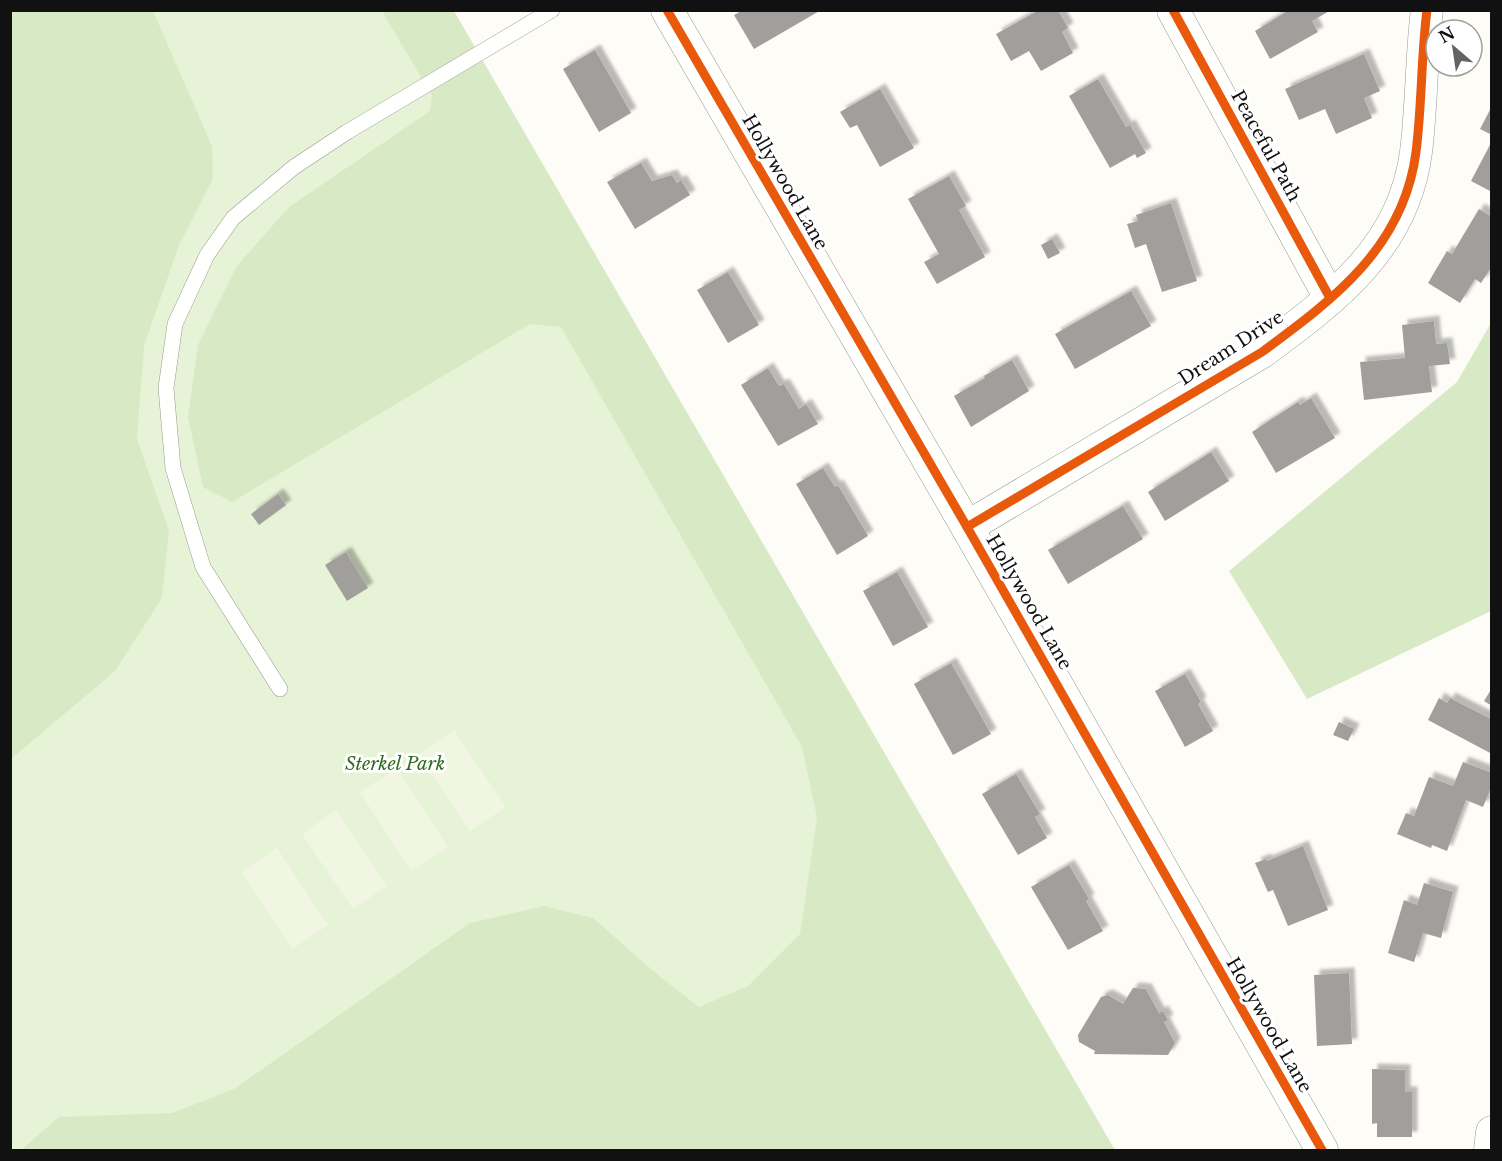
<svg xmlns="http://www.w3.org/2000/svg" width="1502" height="1161" font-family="'Libre Baskerville',serif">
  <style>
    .green { fill: #e7f3d7 }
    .forest { fill: #d8eac5 }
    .pitch { fill: #f0f6e1 }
    .building { fill: #a19f9c; filter: url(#shadow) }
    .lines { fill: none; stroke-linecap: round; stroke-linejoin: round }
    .service-casing { stroke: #979795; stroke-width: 16 }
    .minor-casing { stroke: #979795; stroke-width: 33 }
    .service { stroke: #fffffe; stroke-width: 15 }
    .minor { stroke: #fffffe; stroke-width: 32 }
    .cycleway-casing { stroke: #fff; stroke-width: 13 }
    .cycleway { stroke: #e8590c; stroke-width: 9 }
    .labels { text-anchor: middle; stroke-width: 6; stroke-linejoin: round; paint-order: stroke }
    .street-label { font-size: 18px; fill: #111; stroke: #fff }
    .park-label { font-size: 18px; font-style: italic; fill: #2f6b1f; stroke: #fff }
  </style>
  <defs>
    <filter id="shadow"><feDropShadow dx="5.5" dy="-5.5" stdDeviation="1.5" flood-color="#0004"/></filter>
  </defs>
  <rect width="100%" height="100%" fill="#fdfcf7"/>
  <polygon class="green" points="10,11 398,11 965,974 658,1150 11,1150"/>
  <g class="forest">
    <polygon points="11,10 153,11 212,146 213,179 179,245 144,346 137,439 169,531 162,598 115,671 11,759"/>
    <polygon points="382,11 454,11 1115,1150 21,1150 59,1117 172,1113 234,1089 470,923 544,906 593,918 658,975 699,1007 748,986 800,934 817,818 802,747 561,327 530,324 232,502 203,487 188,417 198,345 236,267 289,207 430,111 432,96"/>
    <polygon points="1491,323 1491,611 1307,699 1229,571 1457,382"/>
  </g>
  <g class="pitch">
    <polygon points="454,730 506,807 470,831 418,755"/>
    <polygon points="397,768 448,847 411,871 360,792"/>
    <polygon points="336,810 387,886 353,909 302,834"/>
    <polygon points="277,848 328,925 292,949 242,872"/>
  </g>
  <g class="building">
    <polygon points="743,10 821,10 754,49 734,15"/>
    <polygon points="1039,10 1058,10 1068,28 1062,32 1073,53 1041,71 1029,51 1011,61 996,34"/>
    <polygon points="1289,10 1331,10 1312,21 1318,32 1270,59 1255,31"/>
    <polygon points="595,50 631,113 599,132 563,69"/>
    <polygon points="1364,54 1380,91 1364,98 1372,118 1336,134 1325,109 1299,120 1285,89"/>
    <polygon points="1098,79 1126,127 1130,125 1146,153 1137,158 1135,154 1110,168 1069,96"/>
    <polygon points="880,89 914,148 880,167 857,125 850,128 840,112"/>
    <polygon points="1492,106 1492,135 1480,129"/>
    <polygon points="1492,141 1492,192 1471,181"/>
    <polygon points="641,163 652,181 672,175 677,183 681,180 690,195 635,229 607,182"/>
    <polygon points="949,176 966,206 959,210 985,257 937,284 924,262 939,254 908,199"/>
    <polygon points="1171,203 1197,281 1162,292 1146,244 1135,248 1127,224 1138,221 1136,215"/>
    <polygon points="1479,209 1492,217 1492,266 1481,283 1475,279 1460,303 1428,283 1447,251 1452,254"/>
    <polygon points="1052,239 1060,253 1048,259 1041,245"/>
    <polygon points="728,272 759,325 728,343 697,290"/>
    <polygon points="1131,291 1151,326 1075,369 1055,334"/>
    <polygon points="1434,321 1436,344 1447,343 1450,364 1429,366 1432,392 1364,400 1360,362 1405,358 1402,325"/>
    <polygon points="1012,360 1029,391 971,427 954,396 985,378 984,376"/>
    <polygon points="768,368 779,386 784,384 799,409 806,404 818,424 778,446 741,385"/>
    <polygon points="1311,398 1335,438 1276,473 1252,432 1298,402 1300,405"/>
    <polygon points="1211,452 1229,481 1165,521 1148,492"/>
    <polygon points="823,468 835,487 838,485 868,536 837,555 796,484"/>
    <polygon points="278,494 286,505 259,525 251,514"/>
    <polygon points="1123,506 1143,539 1068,584 1048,550"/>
    <polygon points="346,552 368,588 347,601 325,565"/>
    <polygon points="897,572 928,627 893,646 863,591"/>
    <polygon points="951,663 991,734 953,755 914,684"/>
    <polygon points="1185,674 1201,702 1198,704 1213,731 1185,747 1155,691"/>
    <polygon points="1492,688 1492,706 1484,701"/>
    <polygon points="1439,698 1447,703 1450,698 1489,718 1492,715 1492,754 1428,720"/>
    <polygon points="1339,722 1354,729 1348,741 1333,735"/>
    <polygon points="1463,762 1492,773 1492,785 1483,807 1466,800 1447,851 1432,845 1431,848 1397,834 1406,813 1414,816 1429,777 1453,786"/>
    <polygon points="1016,774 1040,814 1035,817 1047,838 1018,855 982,794"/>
    <polygon points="1303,846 1328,910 1288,926 1273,890 1268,892 1255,863 1266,859 1267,861"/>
    <polygon points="1069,865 1089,899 1086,901 1103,931 1068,950 1031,887"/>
    <polygon points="1424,883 1453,892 1441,938 1423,933 1414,962 1388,953 1404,900 1417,905"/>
    <polygon points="1349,973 1352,1044 1317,1046 1314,975"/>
    <polygon points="1133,988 1146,989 1159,1013 1163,1011 1168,1020 1164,1022 1175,1043 1168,1055 1094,1054 1095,1051 1079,1042 1078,1035 1101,997 1108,995 1123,1004"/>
    <polygon points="1372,1069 1405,1070 1405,1092 1412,1092 1412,1137 1377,1137 1377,1123 1372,1124"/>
  </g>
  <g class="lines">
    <defs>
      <polyline id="service" points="280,689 203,567 173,468 166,388 175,324 207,255 233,218 294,167 347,132 552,10"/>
      <g id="minor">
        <polyline points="667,10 967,527 1322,1150"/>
        <polyline points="1173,10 1330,298"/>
        <path d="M 967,527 L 1262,352 C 1334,299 1404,247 1416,152 C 1422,105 1421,57 1427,10"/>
        <polyline points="1490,1150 1492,1132"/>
      </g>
    </defs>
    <use href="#service" class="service-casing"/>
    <use href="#minor" class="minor-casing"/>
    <use href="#service" class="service"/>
    <use href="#minor" class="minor"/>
    <defs>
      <g id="cycleway">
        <polyline points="667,10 967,527 1322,1150"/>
        <polyline points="1173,10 1330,298"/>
        <path d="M 967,527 L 1262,352 C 1334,299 1404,247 1416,152 C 1422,105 1421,57 1427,10"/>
      </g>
    </defs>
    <use href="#cycleway" class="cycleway-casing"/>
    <use href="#cycleway" class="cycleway"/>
  </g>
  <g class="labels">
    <g class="street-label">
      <text transform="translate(1266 146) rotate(61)" y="6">Peaceful Path</text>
      <text transform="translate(785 182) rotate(60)" y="6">Hollywood Lane</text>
      <text transform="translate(1231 348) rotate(-33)" y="6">Dream Drive</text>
      <text transform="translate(1029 602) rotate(60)" y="6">Hollywood Lane</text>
      <text transform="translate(1269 1025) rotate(60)" y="6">Hollywood Lane</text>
    </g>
    <g class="park-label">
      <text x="395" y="770">Sterkel Park</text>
    </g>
  </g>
  <rect width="1502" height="1161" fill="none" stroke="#111111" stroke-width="24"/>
  <g transform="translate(1454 48) rotate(331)"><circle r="28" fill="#ffffff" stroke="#a0a0a0" stroke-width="1.5"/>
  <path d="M0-4.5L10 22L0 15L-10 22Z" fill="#646362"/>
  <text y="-9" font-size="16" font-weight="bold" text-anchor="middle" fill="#111111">N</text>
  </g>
</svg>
